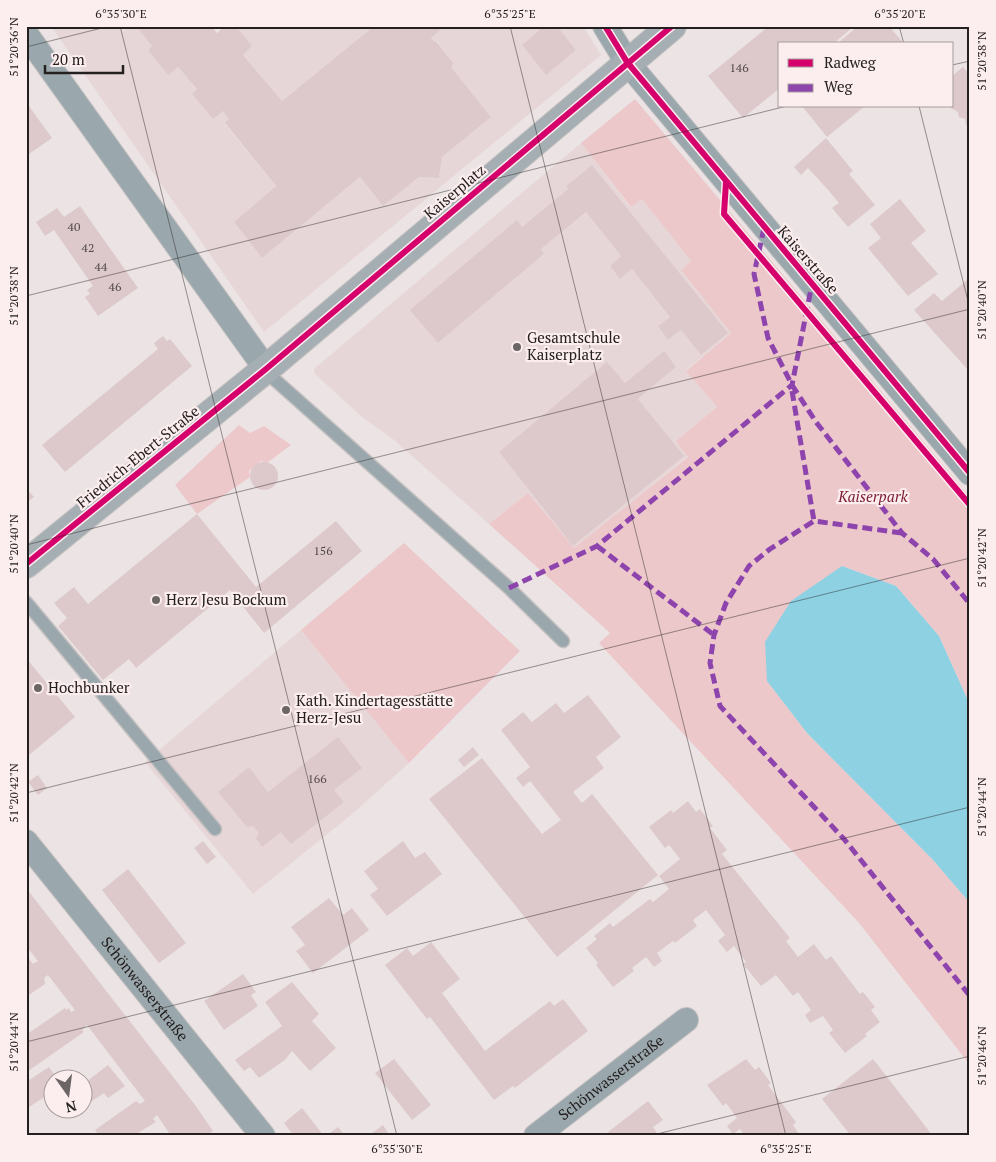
<svg xmlns="http://www.w3.org/2000/svg" width="996" height="1162" font-family="'PT Serif',serif">
  <style>
    .built { fill: #e7d6d7; fill-rule: evenodd }
    .green { fill: #ecc8ca }
    .water { fill: #8dd1e3 }
    .building { fill: #ddc9cb }
    .lines { fill: none; stroke-linecap: round; stroke-linejoin: round }
    .lane-casing { stroke: #c7c2c2; stroke-width: 15 }
    .street-casing { stroke: #c7c2c2; stroke-width: 26 }
    .secondary-casing { stroke: #c7c2c2; stroke-width: 30 }
    .lane { stroke: #9aa8ad; stroke-width: 12 }
    .street { stroke: #9aa8ad; stroke-width: 24 }
    .secondary { stroke: #a5afb3; stroke-width: 28 }
    .quiet { stroke: #8e44ad; stroke-width: 5; stroke-dasharray: 10 5; stroke-linecap: butt }
    .cycleway-casing { stroke: #fcedee; stroke-width: 9 }
    .cycleway { stroke: #d6006c; stroke-width: 6 }
    .ticks { fill: none; stroke: #252020; stroke-width: 1; stroke-opacity: 0.45 }
    .poi-dot { fill: #6b6565; stroke: #fcedee; stroke-width: 2 }
    .labels { text-anchor: middle; stroke-width: 4.5; stroke-linejoin: round; paint-order: stroke }
    .number-label { font-size: 12px; fill: #534a4b }
    .street-label { font-size: 15px; fill: #252020; stroke: #fcedee }
    .poi-label { font-size: 15px; fill: #252020; stroke: #fcedee; text-anchor: start }
    .park-label { font-size: 15px; font-style: italic; fill: #7d1d31; stroke: #fcedee }
    .neatline { fill: none; stroke: #252020; stroke-width: 2 }
    .ticks-label { font-size: 12px; text-anchor: middle; fill: #252020 }
  </style>
  <rect width="100%" height="100%" fill="#ece4e4"/>
  <g class="built">
    <polygon points="51,26 120,26 124,31 129,26 136,26 152,46 148,50 168,74 178,67 197,89 192,94 223,111 229,119 225,124 276,186 234,222 262,258 360,177 383,206 419,177 439,178 442,157 491,117 451,67 454,64 437,41 434,42 431,38 445,26 544,26 522,45 546,74 576,50 557,26 583,26 601,55 264,332"/>
    <polygon points="236,26 374,26 282,101 243,55 252,46"/>
    <path d="M 581,143 L 630,207 L 642,199 L 691,261 L 681,270 L 731,333 L 686,370 L 717,407 L 676,441 L 688,456 L 574,549 L 528,493 L 489,524 L 394,440 L 362,417 L 315,374 L 314,369 ZM 592,165 L 727,333 L 701,355 L 681,330 L 668,340 L 658,326 L 670,317 L 632,269 L 620,279 L 610,266 L 621,256 L 586,212 L 541,249 L 544,254 L 438,343 L 411,310 L 522,227 L 568,189 L 566,186 ZM 664,352 L 676,367 L 638,399 L 683,456 L 573,546 L 499,452 L 607,363 L 625,383 Z"/>
    <polygon points="301,630 409,763 351,815 253,894 145,762"/>
  </g>
  <g class="green">
    <polygon points="635,99 970,497 970,705 939,636 896,586 842,566 767,681 807,733 933,860 970,903 970,1065 859,923 599,643 610,633 489,524 528,493 574,548 688,457 676,441 717,407 686,371 731,333 681,270 691,261 642,199 631,207 581,143"/>
    <polygon points="239,425 250,433 264,426 291,445 267,463 261,461 249,471 250,477 197,514 175,485"/>
    <polygon points="404,543 520,651 409,763 301,630"/>
  </g>
  <polygon class="water" points="842,566 896,586 939,636 970,705 970,903 933,860 807,733 767,681 765,642 791,601"/>
  <g class="building">
    <polygon points="136,26 211,26 217,33 225,26 236,26 252,46 243,55 282,101 374,26 445,26 431,38 434,42 436,41 454,64 451,67 491,117 442,157 439,178 419,177 383,206 360,177 262,258 234,222 276,186 225,123 229,119 223,111 213,119 192,94 197,89 178,67 168,75 148,50 152,46"/>
    <polygon points="544,26 557,26 576,50 546,75 522,45"/>
    <polygon points="769,26 854,26 833,44 780,44 780,88 743,118 708,76"/>
    <polygon points="858,26 889,26 904,44 837,44"/>
    <polygon points="963,67 970,75 970,127 966,125 965,119 959,117 958,112 951,108 952,76"/>
    <polygon points="26,102 52,138 26,156"/>
    <polygon points="802,106 865,106 827,137"/>
    <polygon points="826,138 853,171 849,174 875,205 848,227 832,208 839,203 829,191 808,168 801,175 794,167"/>
    <polygon points="592,165 728,333 701,355 681,330 668,340 658,326 670,317 632,269 620,279 610,266 621,256 586,212 541,249 544,254 438,343 410,310 517,220 522,227 568,189 566,186"/>
    <polygon points="900,199 926,231 911,243 938,274 908,296 868,248 881,238 870,224"/>
    <polygon points="80,206 138,288 98,316 85,297 90,294 87,290 93,286 54,230 45,236 36,222 57,208 64,217"/>
    <polygon points="967,280 970,284 970,310 966,313 970,318 969,371 914,310 934,293 942,301"/>
    <polygon points="163,336 167,341 170,339 192,366 65,472 42,445 158,349 154,343"/>
    <polygon points="664,351 676,367 638,399 684,456 573,546 499,452 607,362 625,383"/>
    <circle cx="264" cy="476" r="14"/>
    <polygon points="26,488 34,497 26,503"/>
    <polygon points="197,514 256,587 336,521 362,551 264,633 230,590 136,668 129,659 103,680 58,626 67,618 54,603 74,587 88,604"/>
    <polygon points="26,658 75,717 29,755 26,751"/>
    <polygon points="588,695 621,737 596,757 604,768 573,792 582,803 592,794 658,875 557,957 429,799 482,758 542,834 561,820 530,781 523,787 516,778 530,767 501,730 523,712 532,722 556,703 564,713"/>
    <polygon points="338,737 362,768 334,790 344,802 291,844 281,832 262,847 256,838 259,833 253,826 247,827 218,792 249,767 268,792"/>
    <polygon points="473,747 479,755 464,767 458,760"/>
    <polygon points="38,775 47,788 38,795 28,782"/>
    <polygon points="688,801 696,812 700,809 713,826 710,828 727,850 722,854 790,938 786,941 798,957 814,944 826,960 831,956 860,994 863,992 875,1007 871,1010 880,1022 865,1034 867,1036 845,1053 829,1033 833,1030 823,1016 810,1023 805,1015 811,1010 798,992 793,996 776,975 761,986 743,964 746,962 734,946 727,952 718,941 725,935 706,910 693,920 697,926 675,943 673,941 657,953 662,961 654,967 646,957 632,968 634,971 613,987 596,965 598,963 586,948 597,939 594,936 610,923 613,927 650,899 653,902 669,889 659,876 680,859 669,845 665,848 649,827 671,810 673,813"/>
    <polygon points="203,841 216,857 207,864 194,848"/>
    <polygon points="403,841 415,858 425,852 442,874 387,916 370,895 378,889 364,871"/>
    <polygon points="128,869 186,943 159,963 102,890"/>
    <polygon points="26,888 195,1105 213,1131 206,1136 171,1136 157,1115 153,1119 156,1122 133,1136 99,1136 95,1130 136,1101 140,1104 145,1101 87,1025 82,1030 84,1032 28,1071 26,1035 65,1008 66,1010 69,1008 71,1012 75,1010 48,975 44,978 45,984 26,997 26,961 29,959 33,964 38,961 26,946"/>
    <polygon points="329,898 343,915 352,908 369,930 313,973 296,951 305,945 291,927"/>
    <polygon points="431,942 460,979 442,993 485,1051 550,1001 554,1006 563,999 588,1031 515,1088 513,1086 494,1100 430,1017 427,1019 385,965 407,948 413,956"/>
    <polygon points="243,974 256,992 251,995 258,1006 224,1030 204,1001"/>
    <polygon points="292,982 319,1014 312,1021 336,1048 310,1071 292,1051 285,1060 259,1078 250,1067 244,1071 235,1060 282,1026 265,1002"/>
    <polygon points="394,1059 431,1105 412,1120 375,1073"/>
    <polygon points="746,1059 755,1070 759,1067 771,1083 768,1085 796,1122 793,1125 800,1136 745,1136 740,1129 733,1134 727,1126 737,1118 726,1103 723,1106 707,1085"/>
    <polygon points="873,1059 933,1136 851,1136 822,1099"/>
    <polygon points="108,1065 125,1086 108,1098 104,1093 82,1108 82,1085"/>
    <polygon points="49,1067 58,1080 52,1080 52,1092 29,1107 26,1103 26,1082"/>
    <polygon points="648,1101 663,1120 653,1127 659,1136 603,1136"/>
    <polygon points="302,1108 324,1136 294,1136 284,1123"/>
    <polygon points="383,1125 390,1136 368,1136"/>
    <polygon points="338,1127 345,1136 326,1136"/>
  </g>
  <g class="lines">
    <defs>
      <g id="lane">
        <polyline points="266,369 274,379 509,588 563,641"/>
        <polyline points="26,602 215,829"/>
      </g>
      <g id="street">
        <polyline points="605,26 627,62 970,473"/>
        <polyline points="26,34 266,369"/>
        <path id="s1" d="M 26,842 L 263,1136"/>
        <path id="s2" d="M 536,1136 L 686,1020"/>
      </g>
      <polyline id="secondary" points="26,564 266,369 672,26"/>
    </defs>
    <use href="#lane" class="lane-casing"/>
    <use href="#street" class="street-casing"/>
    <use href="#secondary" class="secondary-casing"/>
    <use href="#lane" class="lane"/>
    <use href="#street" class="street"/>
    <use href="#secondary" class="secondary"/>
    <g class="quiet">
      <polyline points="764,228 754,274 768,338 792,385 816,422 902,533 933,559 970,604"/>
      <polyline points="792,391 814,521"/>
      <polyline points="902,533 814,521 770,549 749,566 726,603 714,635 710,663 720,706 844,839 970,996"/>
      <polyline points="597,546 714,635"/>
      <polyline points="509,588 597,546 792,385 812,284"/>
    </g>
    <defs>
      <g id="cycleway">
        <polyline points="605,26 627,62 970,473"/>
        <polyline points="726,182 724,214 970,505"/>
        <polyline points="26,564 266,369 672,26"/>
      </g>
    </defs>
    <use href="#cycleway" class="cycleway-casing"/>
    <use href="#cycleway" class="cycleway"/>
  </g>
  <path class="ticks" d="M 120,26 L 397,1136M 510,26 L 786,1136M 899,26 L 904,44M 26,47 L 110,26M 952,65 L 970,61M 919,106 L 970,309M 26,296 L 787,106M 26,545 L 970,309M 26,793 L 970,558M 26,1042 L 970,807M 649,1136 L 970,1056"/>
  <g class="poi-dot">
    <circle cx="517" cy="347" r="5"/>
    <circle cx="156" cy="600" r="5"/>
    <circle cx="38" cy="688" r="5"/>
    <circle cx="286" cy="710" r="5"/>
  </g>
  <g class="labels">
    <g class="number-label">
      <text x="739" y="72">146</text>
      <text x="74" y="231">40</text>
      <text x="88" y="252">42</text>
      <text x="101" y="271">44</text>
      <text x="115" y="291">46</text>
      <text x="323" y="555">156</text>
      <text x="317" y="783">166</text>
    </g>
    <g class="street-label">
      <text transform="translate(455 192) rotate(-40)" y="5">Kaiserplatz</text>
      <text transform="translate(808 260) rotate(49)" y="5">Kaiserstraße</text>
      <text transform="translate(138 457) rotate(-39)" y="5">Friedrich-Ebert-Straße</text>
      <text dy="5" stroke="none"><textPath href="#s1" startOffset="189">Schönwasserstraße</textPath></text>
      <text dy="5" stroke="none"><textPath href="#s2" startOffset="95">Schönwasserstraße</textPath></text>
    </g>
    <g class="poi-label">
      <text x="527" y="343">Gesamtschule<tspan x="527" dy="17">Kaiserplatz</tspan></text>
      <text x="166" y="605">Herz Jesu Bockum</text>
      <text x="48" y="693">Hochbunker</text>
      <text x="296" y="706">Kath. Kindertagesstätte<tspan x="296" dy="17">Herz-Jesu</tspan></text>
    </g>
    <g class="park-label">
      <text x="873" y="502">Kaiserpark</text>
    </g>
  </g>
  <rect width="996" height="1162" fill="none" stroke="#fcedee" stroke-width="55"/>
  <rect x="778" y="42" width="175" height="65" fill="#fcedee" stroke="#a69b9c"/>
  <rect x="788" y="59" width="25" height="8" fill="#d6006c" stroke="#a69b9c"/>
  <text x="824" y="68" font-size="15" fill="#252020">Radweg</text>
  <rect x="788" y="84" width="25" height="8" fill="#8e44ad" stroke="#a69b9c"/>
  <text x="824" y="92" font-size="15" fill="#252020">Weg</text>
  <g transform="translate(68 1094) rotate(166)"><circle r="24" fill="#fcedee" stroke="#a69b9c"/>
  <path d="M0-4L9 19L0 12L-9 19Z" fill="#6b6565"/>
  <text y="-8" font-size="14" font-weight="bold" text-anchor="middle" fill="#252020">N</text>
  </g>
  <path d="M45 65v8h78v-8" fill="none" stroke="#252020" stroke-width="2.5"/>
  <text x="52" y="65" font-size="15" fill="#252020" stroke="#fcedee" stroke-width="4" paint-order="stroke">20 m</text>
  <rect x="28" y="28" width="940" height="1106" class="neatline"/>
  <g class="ticks-label">
    <text x="121" y="18">6°35'30"E</text>
    <text x="510" y="18">6°35'25"E</text>
    <text x="900" y="18">6°35'20"E</text>
    <text transform="translate(14 47) rotate(-90)" y="4">51°20'36"N</text>
    <text transform="translate(982 61) rotate(-90)" y="4">51°20'38"N</text>
    <text transform="translate(14 296) rotate(-90)" y="4">51°20'38"N</text>
    <text transform="translate(982 310) rotate(-90)" y="4">51°20'40"N</text>
    <text transform="translate(14 544) rotate(-90)" y="4">51°20'40"N</text>
    <text transform="translate(982 558) rotate(-90)" y="4">51°20'42"N</text>
    <text transform="translate(14 793) rotate(-90)" y="4">51°20'42"N</text>
    <text transform="translate(982 807) rotate(-90)" y="4">51°20'44"N</text>
    <text transform="translate(14 1042) rotate(-90)" y="4">51°20'44"N</text>
    <text transform="translate(982 1056) rotate(-90)" y="4">51°20'46"N</text>
    <text x="397" y="1153">6°35'30"E</text>
    <text x="786" y="1153">6°35'25"E</text>
  </g>
</svg>
